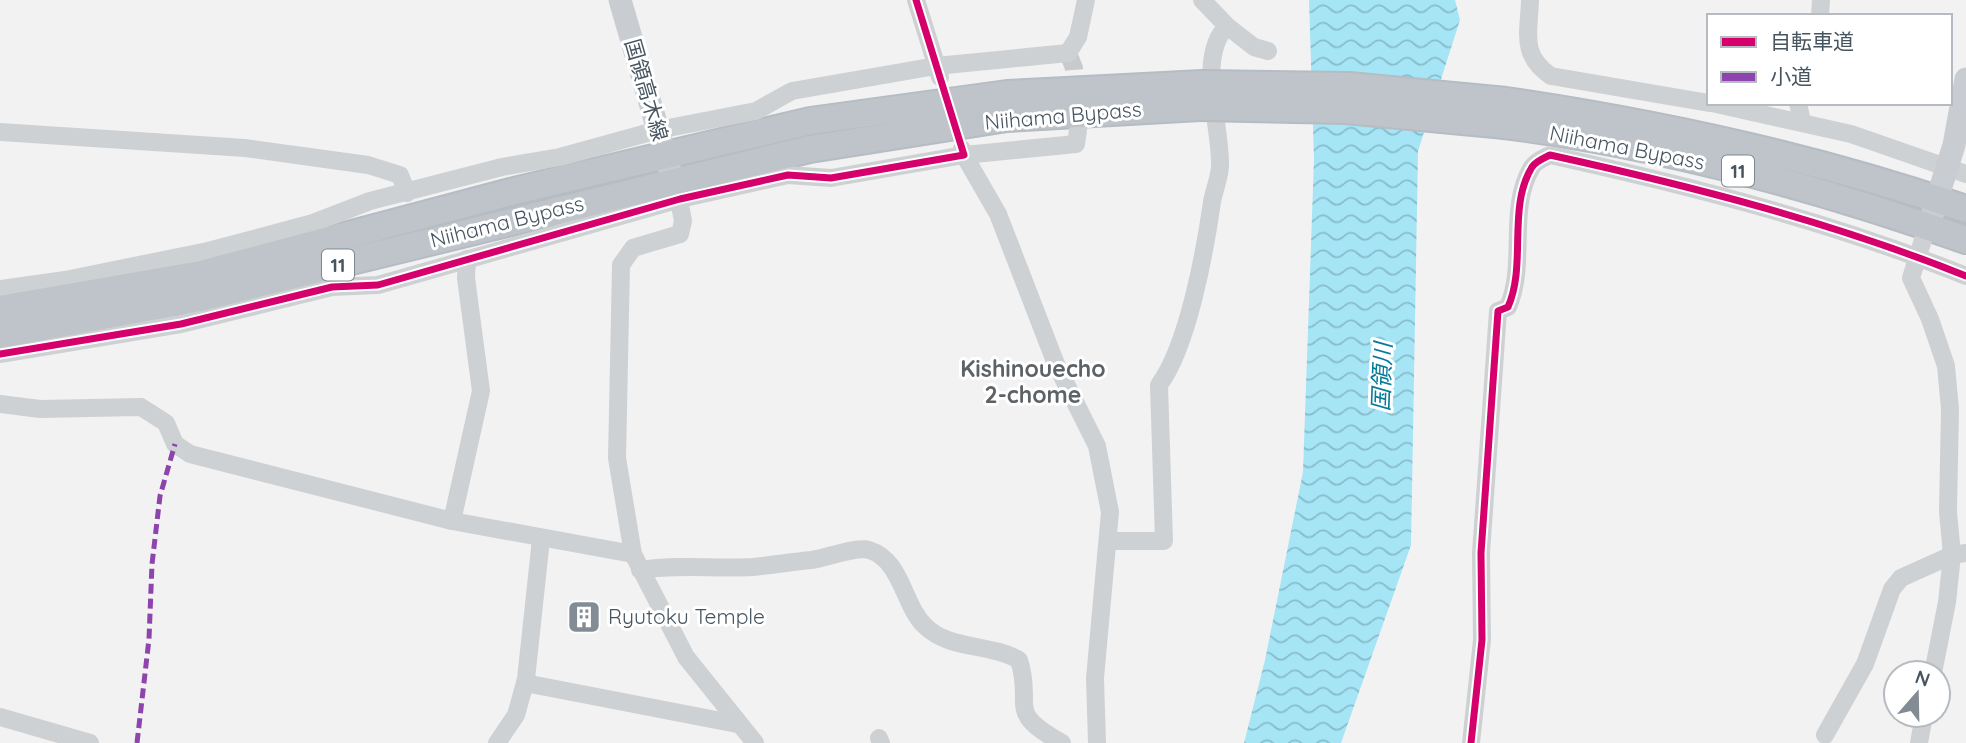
<svg xmlns="http://www.w3.org/2000/svg" width="1966" height="743" font-family="Quicksand,'Noto Sans JP',sans-serif">
  <style>
    .water { fill: url(#water-waves) }
    .lines { fill: none; stroke-linecap: round; stroke-linejoin: round }
    .minor-tunnel { stroke: #c8cbce; stroke-width: 18; stroke-dasharray: 18 9; stroke-linecap: butt }
    .highway-casing { stroke: #b6bcc3; stroke-width: 30 }
    .minor { stroke: #ced1d3; stroke-width: 18 }
    .major { stroke: #c9cdd1; stroke-width: 23 }
    .highway { stroke: #bec4c9; stroke-width: 26 }
    .highway-bridge-casing { stroke: #b6bcc3; stroke-width: 30; stroke-linecap: butt }
    .highway-bridge { stroke: #bec4c9; stroke-width: 26 }
    .quiet { stroke: #8e44ad; stroke-width: 5; stroke-dasharray: 10 5; stroke-linecap: butt }
    .cycleway-casing { stroke: #fff; stroke-width: 11 }
    .cycleway { stroke: #d6006c; stroke-width: 7 }
    .labels { text-anchor: middle; stroke-width: 6; stroke-linejoin: round; paint-order: stroke }
    .shield { fill: #fff; stroke: #7e8890; stroke-width: 2 }
    .shield-label { font-size: 19px; font-weight: bold; fill: #475561 }
    .street-label { font-size: 21px; fill: #475561; stroke: #fff }
    .poi-label { font-size: 21px; fill: #475561; stroke: #fff; text-anchor: start }
    .neighbourhood-label { font-size: 23px; font-weight: bold; fill: #5d6267; stroke: #fff }
    .water-label { font-size: 23px; font-style: italic; fill: #037b99; stroke: #fff }
  </style>
  <defs>
    <pattern id="water-waves" width="16" height="10" patternUnits="userSpaceOnUse" patternTransform="scale(1.75)"><rect width="16" height="10" fill="#a5e5f6"/><path d="M0 5q4-4 8 0t8 0" fill="none" stroke="#88bccb"/></pattern>
  </defs>
  <rect width="100%" height="100%" fill="#f3f2f2"/>
  <polygon class="water" points="1309,0 1455,0 1460,20 1418,151 1411,545 1341,743 1244,743 1265,660 1303,472 1314,159"/>
  <g class="lines">
    <polyline class="minor-tunnel" points="1068,53 1074,68 1076,99"/>
    <defs>
      <g id="highway">
        <path d="M 1506,101 C 1663,124 1815,157 1966,209"/>
        <path d="M 1505,125 C 1662,145 1817,187 1966,240"/>
        <polyline points="0,309 201,274 518,190 810,121 1007,94 1202,84"/>
        <polyline points="0,335 200,298 810,149 1007,118 1200,107"/>
      </g>
    </defs>
    <use href="#highway" class="highway-casing"/>
    <g class="minor">
      <polyline points="916,0 940,77"/>
      <path d="M 1530,0 C 1529,33 1520,55 1551,76 L 1709,103"/>
      <polyline points="1820,16 1821,0"/>
      <polyline points="1227,26 1254,47 1268,51"/>
      <polyline points="1712,103 1851,134 1966,174"/>
      <polyline points="1798,103 1802,122"/>
      <polyline points="1078,130 1076,144 964,155 998,214 1056,364 1097,446 1110,512 1095,678 1097,743"/>
      <polyline points="0,132 245,148 368,165 400,175 407,193"/>
      <polyline points="677,190 683,221 680,234 633,248 621,265 617,458 633,554 686,657 755,743"/>
      <polyline points="1927,227 1911,278 1930,319 1946,366 1950,409 1948,512 1952,555 1947,602 1933,673"/>
      <polyline points="0,289 65,280 208,251 313,223 370,201 502,167 560,157 658,130 756,111 792,91 936,66 1068,53 1078,37 1086,0"/>
      <polyline points="0,354 181,324 332,287 378,285 680,199 788,175 831,178 964,155 962,149"/>
      <polyline points="0,404 40,409 141,407 166,423 175,444 190,454 452,521 633,554"/>
      <polyline points="452,521 481,391 466,278 467,259"/>
      <path d="M 1110,541 L 1164,541 L 1159,385 C 1188,346 1205,251 1212,202 C 1214,190 1220,177 1220,165 C 1221,125 1196,57 1227,26 L 1202,0"/>
      <path d="M 640,570 C 678,564 715,569 753,567 C 772,565 792,562 811,560 C 826,558 857,546 869,550 C 902,560 903,605 925,626 C 949,650 989,643 1019,660 C 1034,707 1004,711 1062,743"/>
      <polyline points="525,683 737,724"/>
      <polyline points="0,717 90,743"/>
      <polyline points="1825,735 1865,664 1892,589 1901,578 1952,555 1966,553"/>
      <polyline points="879,738 881,743"/>
      <polyline points="497,743 516,715 526,679 541,539"/>
      <path d="M 1471,743 L 1482,640 L 1481,553 L 1498,311 L 1508,307 C 1527,264 1507,208 1532,167 C 1536,161 1544,158 1550,155 C 1691,186 1832,222 1966,276"/>
      <polyline points="1919,743 1924,715"/>
    </g>
    <g class="major">
      <polyline points="620,0 670,171"/>
      <polyline points="1932,215 1954,145 1966,79"/>
    </g>
    <use href="#highway" class="highway"/>
    <defs>
      <g id="highway-bridge">
        <polyline points="1202,84 1349,86 1506,101"/>
        <polyline points="1200,107 1346,110 1505,125"/>
      </g>
    </defs>
    <use href="#highway-bridge" class="highway-bridge-casing"/>
    <use href="#highway-bridge" class="highway-bridge"/>
    <polyline class="quiet" points="137,743 149,639 152,564 160,496 175,444"/>
    <defs>
      <g id="cycleway">
        <polyline points="0,354 181,324 332,287 378,285 680,199 788,175 831,178 964,155 916,0"/>
        <path d="M 1471,743 L 1482,640 L 1481,553 L 1498,311 L 1508,307 C 1527,264 1507,208 1532,167 C 1536,161 1544,158 1550,155 C 1691,186 1832,222 1966,276"/>
      </g>
    </defs>
    <use href="#cycleway" class="cycleway-casing"/>
    <use href="#cycleway" class="cycleway"/>
  </g>
  <defs>
    <symbol id="building-square" viewBox="-11 -11 22 22"><rect x="-9" y="-9" width="18" height="18" rx="4" fill="#838c94" stroke="#fff"/><path d="M-4-6H4V6H1V3H-1V6H-4ZM-2.5-4.3h1.7v1.8h-1.7ZM.8-4.3h1.7v1.8H.8ZM-2.5-1h1.7V.8h-1.7ZM.8-1h1.7V.8H.8Z" fill="#fff"/></symbol>
  </defs>
  <g fill-rule="evenodd">
    <use href="#building-square" x="565" y="598" width="38" height="38"/>
  </g>
  <g class="labels">
    <g class="shield">
      <rect x="1722" y="155.5" width="32" height="31" rx="5"/>
      <rect x="322" y="249.5" width="32" height="31" rx="5"/>
    </g>
    <g class="shield-label">
      <text x="1738" y="178">11</text>
      <text x="338" y="272">11</text>
    </g>
    <g class="street-label">
      <text transform="translate(646 90) rotate(74)" y="7">国領高木線</text>
      <text transform="translate(1063 116) rotate(-5)" y="7">Niihama Bypass</text>
      <text transform="translate(1627 148) rotate(11)" y="7">Niihama Bypass</text>
      <text transform="translate(507 222) rotate(-14)" y="7">Niihama Bypass</text>
    </g>
    <g class="poi-label">
      <text x="608" y="624">Ryutoku Temple</text>
    </g>
    <g class="neighbourhood-label">
      <text x="1033" y="377">Kishinouecho<tspan x="1033" dy="26">2-chome</tspan></text>
    </g>
    <g class="water-label">
      <text transform="translate(1382 377) rotate(-88)" y="8">国領川</text>
    </g>
  </g>
  <rect x="1707" y="14" width="245" height="91" fill="#ffffff" stroke="#b5bbc0" stroke-width="2"/>
  <rect x="1721" y="37" width="35" height="10" fill="#d6006c" stroke="#b5bbc0" stroke-width="2"/>
  <text x="1770" y="49" font-size="21" fill="#475561">自転車道</text>
  <rect x="1721" y="72" width="35" height="10" fill="#8e44ad" stroke="#b5bbc0" stroke-width="2"/>
  <text x="1770" y="84" font-size="21" fill="#475561">小道</text>
  <g transform="translate(1917 694) rotate(20)"><circle r="33" fill="#ffffff" stroke="#b5bbc0" stroke-width="2"/>
  <path d="M0-5L12 26L0 18L-12 26Z" fill="#838c94"/>
  <text y="-10" font-size="19" font-weight="bold" text-anchor="middle" fill="#475561">N</text>
  </g>
</svg>
